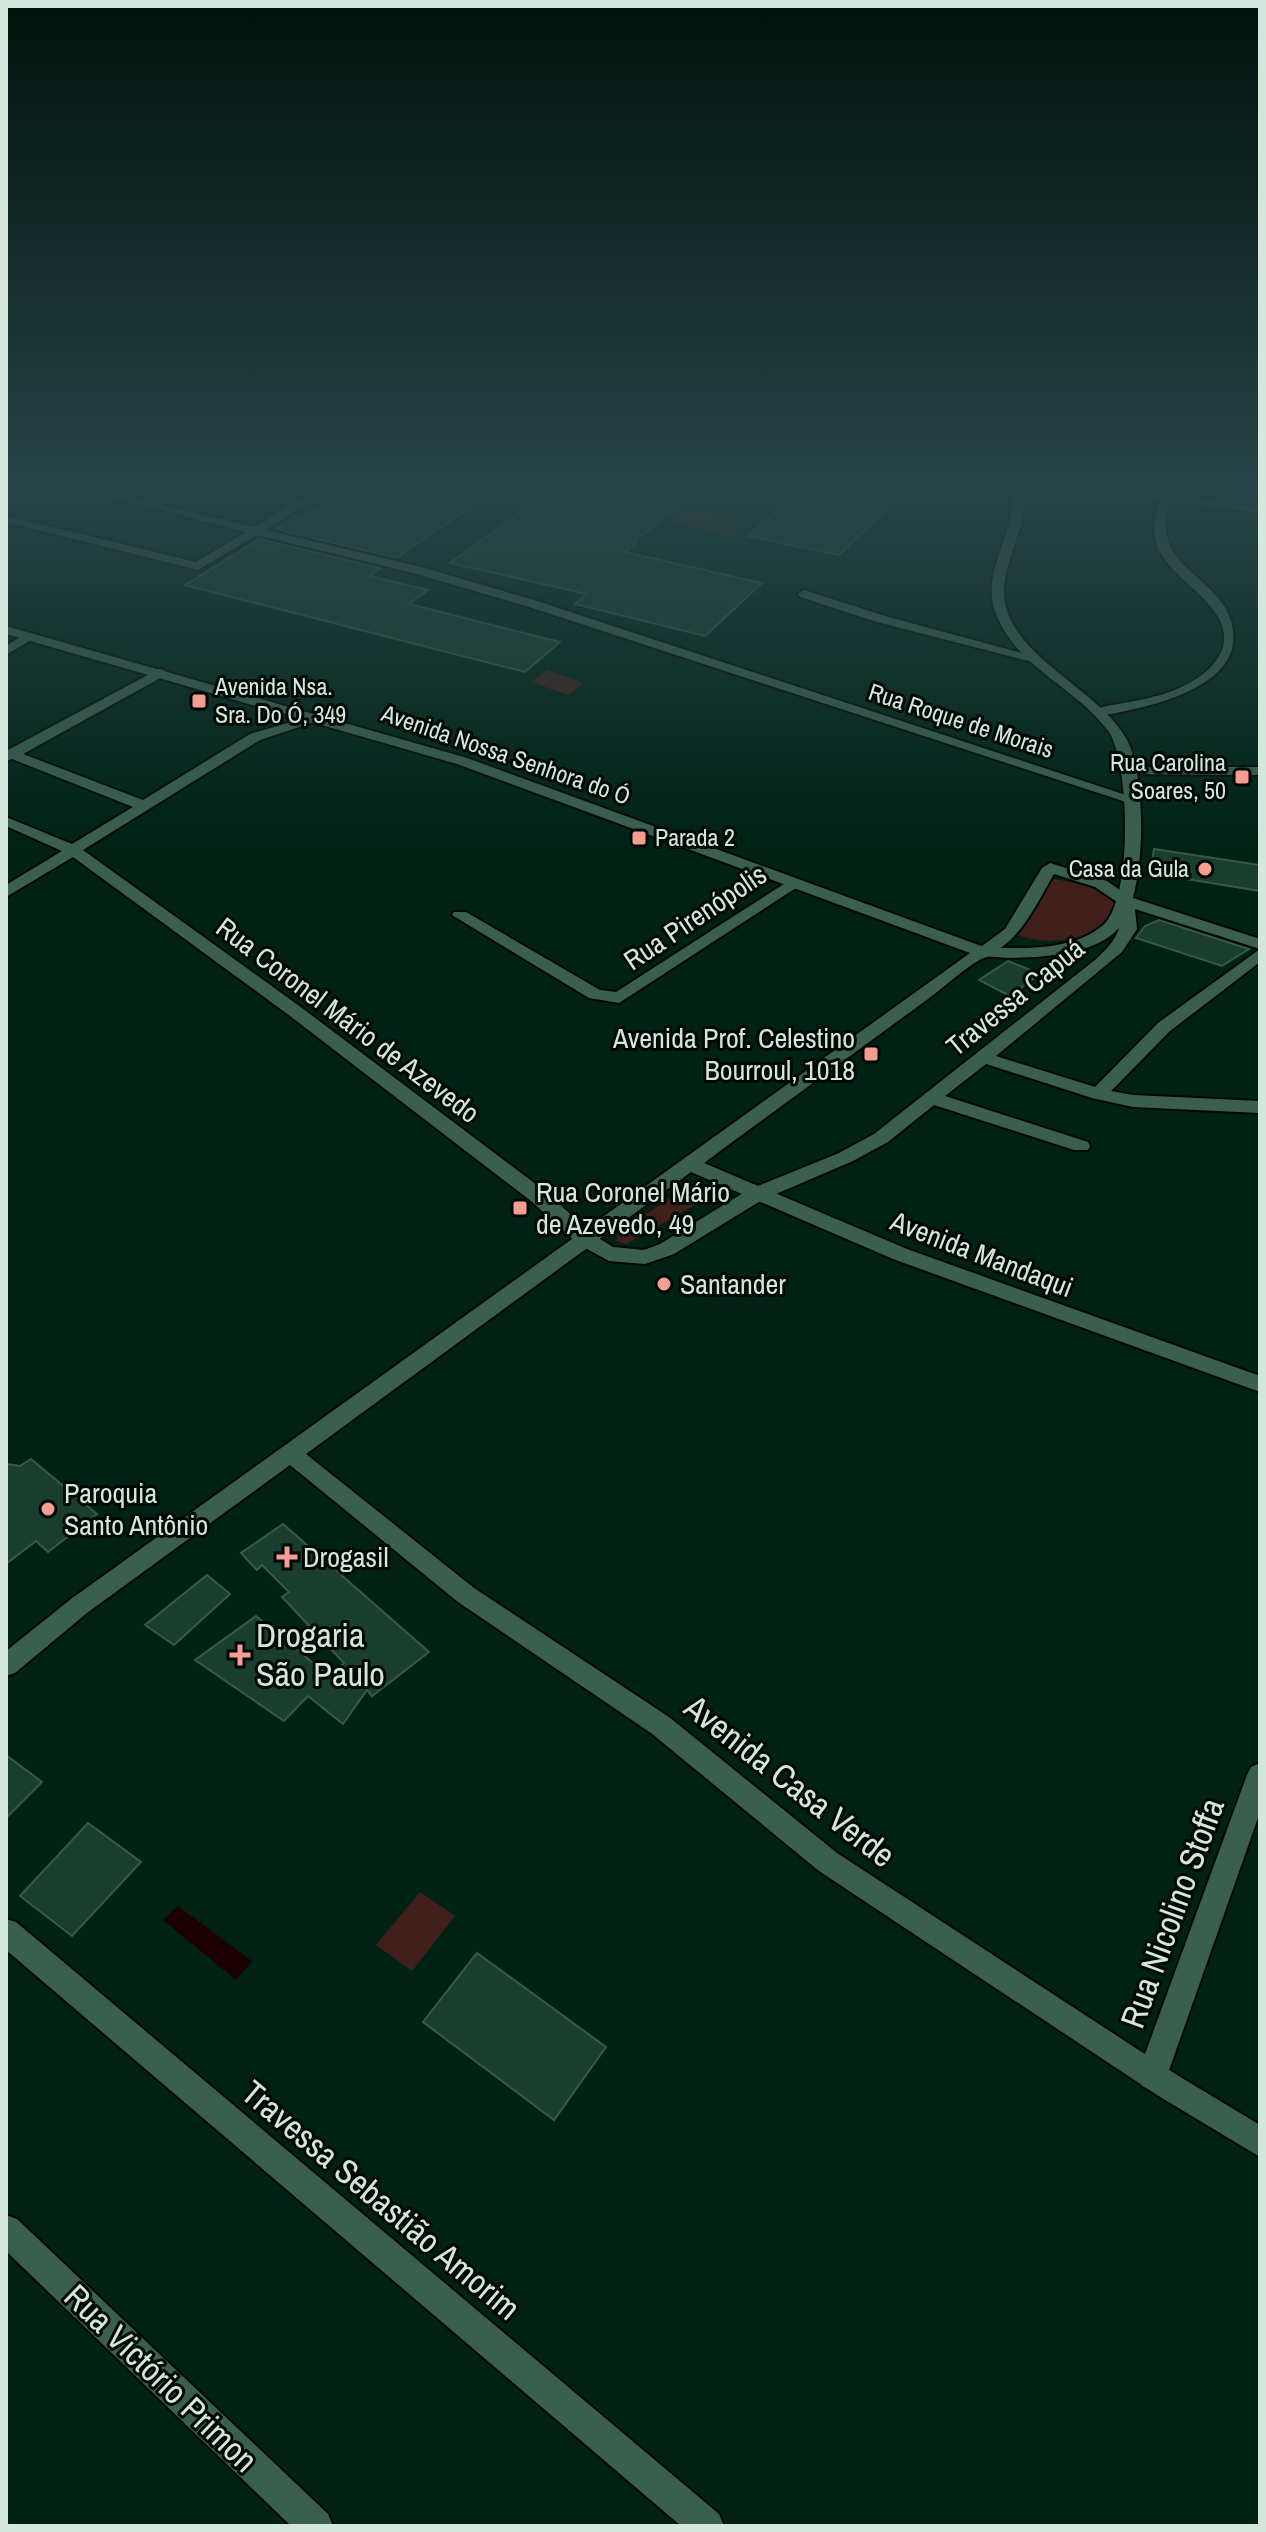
<svg xmlns="http://www.w3.org/2000/svg" width="1266" height="2532" font-family="'Archivo Narrow',sans-serif">
  <style>
    .green { fill: #401f1b }
    .water { fill: #1c0000 }
    .building { fill: #193d2e; stroke: #365a4a; stroke-width: 2 }
    .lines { fill: none; stroke-linecap: round; stroke-linejoin: round }
    .street-casing { stroke: #000a03; stroke-width: 4 }
    .secondary-casing { stroke: #000a03; stroke-width: 4 }
    .street { fill: #3b5f4e; fill-rule: evenodd }
    .secondary { fill: #3b5f4e; fill-rule: evenodd }
    .poi-dot { fill: #f59d8f; stroke: #000804; stroke-width: 3 }
    .labels { text-anchor: middle; stroke-width: 6; stroke-linejoin: round; paint-order: stroke }
    .far-poi-label { font-size: 24px; fill: #d3e7dd; stroke: #000804; text-anchor: start }
    .far-street-label { font-size: 24px; fill: #d3e7dd; stroke: #000804 }
    .street-label { font-size: 28px; fill: #d3e7dd; stroke: #000804 }
    .poi-label { font-size: 28px; fill: #d3e7dd; stroke: #000804; text-anchor: start }
    .near-poi-label { font-size: 34px; fill: #d3e7dd; stroke: #000804; text-anchor: start }
    .near-street-label { font-size: 34px; fill: #d3e7dd; stroke: #000804 }
  </style>
  <rect width="100%" height="100%" fill="#002215"/>
  <g class="green">
    <polygon points="686,509 749,521 732,536 669,523"/>
    <polygon points="547,670 584,683 568,695 531,682"/>
    <path d="M 1055,879 L 1106,890 L 1120,904 C 1116,910 1113,917 1109,921 C 1090,942 1039,946 1016,934 L 1046,886 Z"/>
    <polygon points="684,1188 697,1190 706,1199 631,1241 626,1244 616,1241 618,1234"/>
    <polygon points="420,1892 455,1916 412,1971 376,1945"/>
  </g>
  <polygon class="water" points="178,1906 252,1961 236,1980 163,1920"/>
  <g class="building">
    <polygon points="350,489 382,489 450,502 451,489 498,489 396,558 275,529 296,516 303,518"/>
    <polygon points="538,489 700,489 633,542 637,542 625,552 762,583 705,636 575,604 587,594 450,563 543,496"/>
    <polygon points="798,492 833,499 887,509 839,555 748,536"/>
    <polygon points="260,539 381,568 369,576 428,590 409,604 560,642 525,672 185,585"/>
    <polygon points="1154,849 1260,865 1260,891 1150,873"/>
    <polygon points="1159,920 1249,949 1222,966 1136,938 1145,926"/>
    <polygon points="1008,961 1040,974 1010,996 979,980"/>
    <polygon points="31,1459 97,1514 48,1552 36,1541 6,1564 6,1464 20,1466"/>
    <polygon points="283,1524 429,1652 372,1696 367,1690 343,1724 308,1696 284,1721 195,1660 256,1616 330,1677 344,1663 282,1597 289,1592 262,1565 257,1570 241,1553"/>
    <polygon points="207,1575 230,1594 174,1645 145,1625"/>
    <polygon points="6,1755 42,1782 6,1818"/>
    <polygon points="88,1823 141,1862 72,1936 20,1896"/>
    <polygon points="477,1953 606,2047 554,2120 423,2022"/>
  </g>
  <g class="lines">
    <defs>
      <g id="street">
        <polygon points="78,489 96,489 254,527 317,489 329,489 266,530 421,567 534,600 1138,799 1136,802 1126,802 526,606 413,573 257,535 198,570 6,522 6,516 196,562 246,532"/>
        <polygon points="833,489 878,492 904,489 878,498"/>
        <path d="M 1101,489 L 1129,489 L 1260,507 L 1260,513 L 1171,501 C 1151,560 1199,568 1225,607 C 1266,685 1148,708 1099,716 L 1094,715 L 1094,709 C 1118,703 1143,701 1167,693 C 1204,680 1245,650 1212,608 C 1195,587 1170,573 1158,548 C 1151,531 1154,516 1160,500 Z"/>
        <polygon points="804,590 885,616 1040,658 1033,662 877,622 800,597 798,594"/>
        <polygon points="25,634 36,637 6,655 6,646"/>
        <path d="M 159,669 L 164,670 L 164,676 L 23,754 L 143,800 L 250,734 L 319,714 L 326,718 L 260,740 L 83,850 L 302,1008 L 545,1191 L 592,1234 L 613,1247 L 644,1250 L 660,1244 L 748,1190 L 839,1153 L 874,1134 L 1095,960 C 1114,942 1126,930 1117,902 L 1095,887 L 1054,874 C 1036,904 1019,946 982,957 L 974,952 L 1005,929 L 1042,868 L 1050,863 L 1107,881 L 1130,897 L 1260,939 L 1260,949 L 1135,909 L 1137,929 L 1122,952 L 996,1056 L 1095,1087 L 1158,1023 L 1260,949 L 1260,962 L 1170,1031 L 1111,1091 L 1133,1095 L 1260,1101 L 1260,1113 L 1133,1107 L 1092,1098 L 986,1064 L 945,1096 L 1088,1142 L 1090,1146 L 1088,1150 L 1074,1150 L 934,1105 L 888,1142 L 853,1161 L 762,1200 L 674,1254 L 645,1264 L 609,1261 L 578,1244 L 531,1201 L 290,1016 L 73,857 L 6,897 L 6,885 L 62,851 L 6,826 L 6,817 L 72,844 L 133,807 L 12,759 L 6,761 L 6,751 Z"/>
        <polygon points="1130,767 1260,767 1260,775 1125,774 1125,768"/>
        <polygon points="790,880 796,882 796,888 619,1003 589,998 452,915 454,912 466,912 600,990 616,992"/>
        <polygon points="1260,1763 1260,1812 1167,2076 1162,2086 1152,2091 1142,2086 1137,2076 1247,1775 1251,1767"/>
        <polygon points="6,1919 16,1922 719,2514 724,2526 681,2526 6,1950"/>
        <polygon points="6,2215 17,2219 328,2514 333,2526 291,2526 6,2251"/>
      </g>
      <path id="secondary" d="M 1011,489 L 1022,489 L 1025,502 C 1023,532 1005,560 1004,590 C 1003,655 1099,687 1127,740 C 1147,777 1148,903 1115,932 C 1090,955 1043,957 1011,958 C 1004,958 994,956 987,957 C 973,960 941,990 928,999 C 853,1054 778,1108 704,1163 L 907,1249 L 1260,1376 L 1260,1392 L 893,1259 L 691,1172 L 306,1454 L 474,1588 L 669,1717 L 837,1853 L 1177,2075 L 1260,2125 L 1260,2157 L 1157,2095 L 819,1871 L 651,1733 L 458,1602 L 290,1465 L 87,1613 L 15,1673 L 6,1676 L 6,1651 L 71,1599 L 970,953 L 457,764 L 6,634 L 6,626 L 467,758 L 984,947 C 1021,949 1072,951 1102,926 C 1133,902 1130,764 1109,732 C 1076,686 1012,666 994,608 C 982,567 1019,530 1011,489 Z"/>
    </defs>
    <use href="#street" class="street-casing"/>
    <use href="#secondary" class="secondary-casing"/>
    <use href="#street" class="street"/>
    <use href="#secondary" class="secondary"/>
  </g>
  <linearGradient id="sky" x2="0" y2="1"><stop stop-color="#00130c"/><stop offset="0.58" stop-color="#264446"/><stop offset="1" stop-color="#264446" stop-opacity="0"/></linearGradient>
  <rect width="1266" height="843" fill="url(#sky)"/>
  <g class="poi-dot">
    <rect x="191" y="693" width="16" height="16" rx="4"/>
    <rect x="1234" y="769" width="16" height="16" rx="4"/>
    <rect x="631" y="830" width="16" height="16" rx="4"/>
    <circle cx="1205" cy="869" r="8"/>
    <rect x="863" y="1046" width="16" height="16" rx="4"/>
    <rect x="512" y="1200" width="16" height="16" rx="4"/>
    <circle cx="664" cy="1284" r="8"/>
    <circle cx="48" cy="1509" r="8"/>
    <path d="M283 1545h8v8h8v8h-8v8h-8v-8h-8v-8h8z"/>
    <path d="M236 1643h8v8h8v8h-8v8h-8v-8h-8v-8h8z"/>
  </g>
  <g class="labels">
    <g class="far-poi-label">
      <text x="215" y="695">Avenida Nsa.<tspan x="215" dy="28">Sra. Do Ó, 349</tspan></text>
      <text x="1226" y="771" text-anchor="end">Rua Carolina<tspan x="1226" dy="28">Soares, 50</tspan></text>
      <text x="655" y="846">Parada 2</text>
      <text x="1189" y="877" text-anchor="end">Casa da Gula</text>
    </g>
    <g class="far-street-label">
      <text transform="translate(961 721) rotate(18)" y="8">Rua Roque de Morais</text>
      <text transform="translate(506 755) rotate(19)" y="8">Avenida Nossa Senhora do Ó</text>
    </g>
    <g class="street-label">
      <text transform="translate(695 917) rotate(-34)" y="10">Rua Pirenópolis</text>
      <text transform="translate(1015 997) rotate(-39)" y="10">Travessa Capuá</text>
      <text transform="translate(348 1020) rotate(37)" y="10">Rua Coronel Mário de Azevedo</text>
      <text transform="translate(982 1254) rotate(21)" y="10">Avenida Mandaqui</text>
    </g>
    <g class="poi-label">
      <text x="855" y="1048" text-anchor="end">Avenida Prof. Celestino<tspan x="855" dy="32">Bourroul, 1018</tspan></text>
      <text x="536" y="1202">Rua Coronel Mário<tspan x="536" dy="32">de Azevedo, 49</tspan></text>
      <text x="680" y="1294">Santander</text>
      <text x="64" y="1503">Paroquia<tspan x="64" dy="32">Santo Antônio</tspan></text>
      <text x="303" y="1567">Drogasil</text>
    </g>
    <g class="near-poi-label">
      <text x="256" y="1647">Drogaria<tspan x="256" dy="39">São Paulo</tspan></text>
    </g>
    <g class="near-street-label">
      <text transform="translate(790 1781) rotate(38)" y="12">Avenida Casa Verde</text>
      <text transform="translate(1172 1913) rotate(-70)" y="12">Rua Nicolino Stoffa</text>
      <text transform="translate(381 2200) rotate(40)" y="12">Travessa Sebastião Amorim</text>
      <text transform="translate(161 2378) rotate(44)" y="12">Rua Victório Primon</text>
    </g>
  </g>
  <rect width="1266" height="2532" fill="none" stroke="#d3e7dd" stroke-width="16"/>
</svg>
